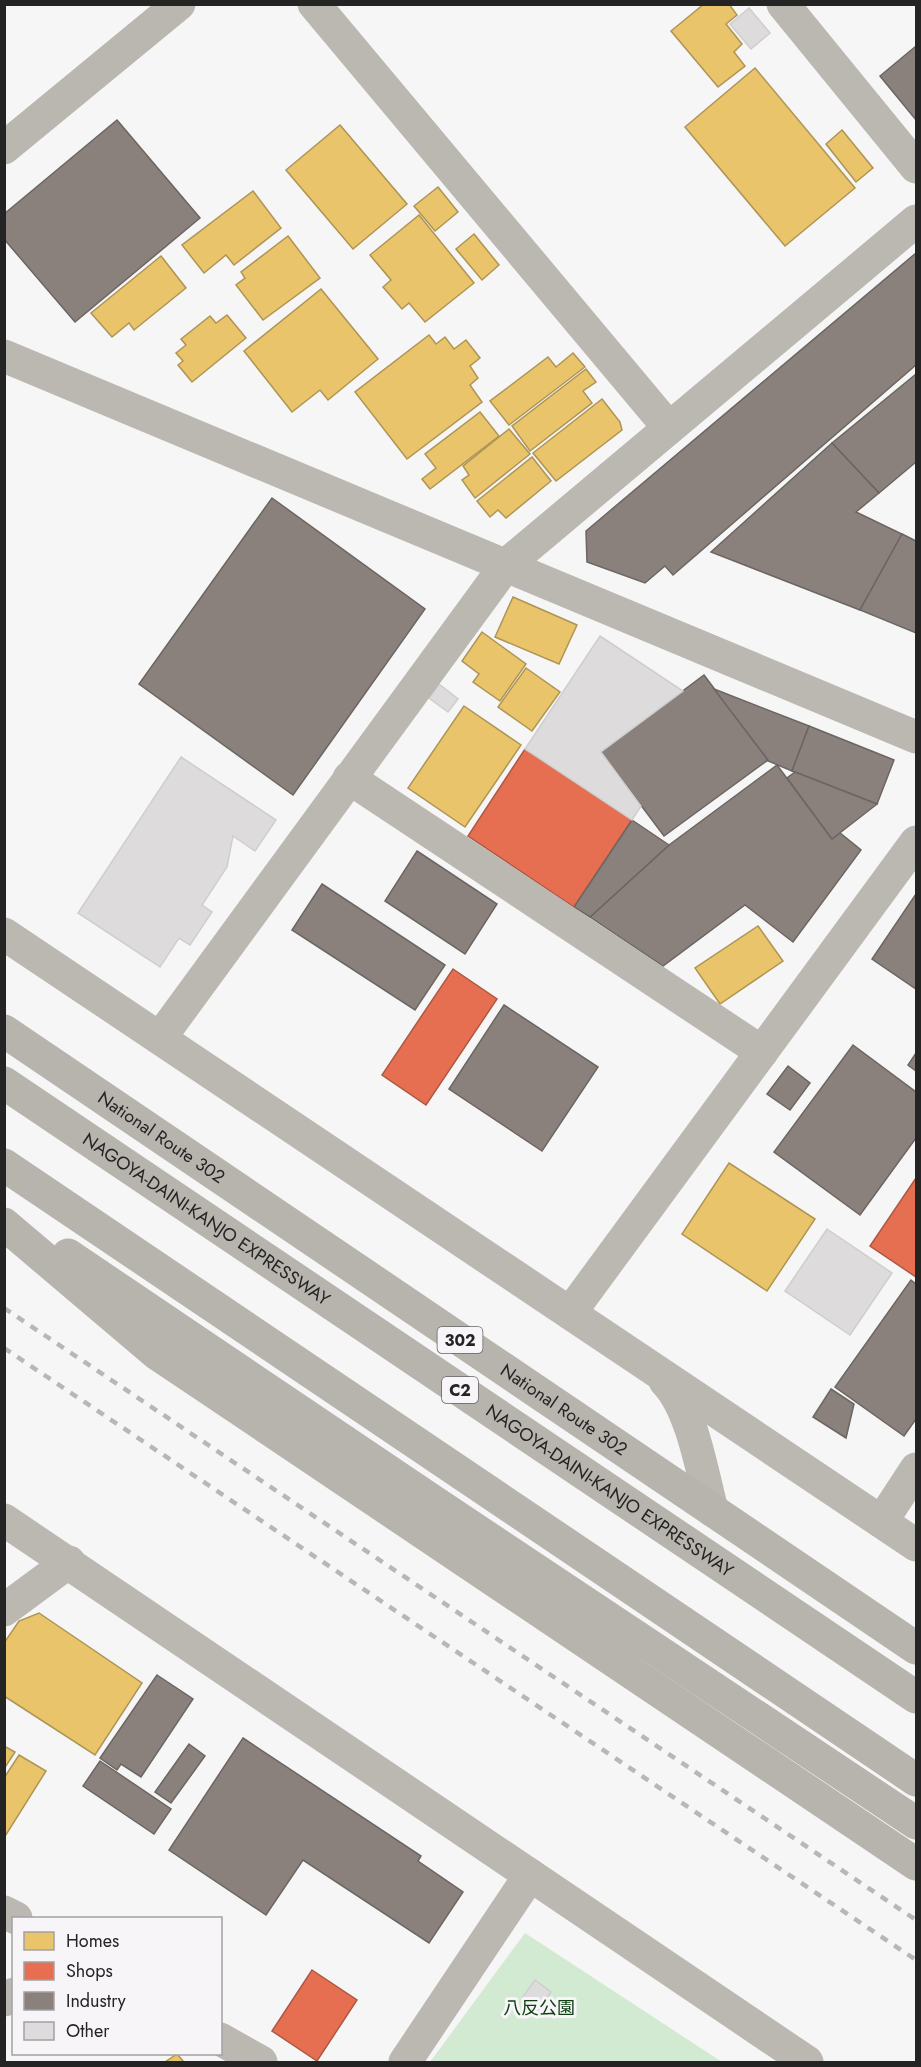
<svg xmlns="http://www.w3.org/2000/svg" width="921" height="2067" font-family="Jost,'Noto Sans JP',sans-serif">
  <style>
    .green { fill: #d2e9d2 }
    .homes { fill: #e9c46a; stroke: #ae9455; stroke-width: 1.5 }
    .shops { fill: #e76f51; stroke: #ad5844; stroke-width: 1.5 }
    .industry { fill: #8a817c; stroke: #6c6562; stroke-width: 1.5 }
    .building { fill: #dddbdc; stroke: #cfcece; stroke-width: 1.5 }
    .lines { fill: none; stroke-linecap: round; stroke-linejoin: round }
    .street { stroke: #bbb7b1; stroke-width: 33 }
    .secondary { stroke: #bab6b0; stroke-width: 33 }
    .highway { stroke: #b7b4ad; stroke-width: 33 }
    .rail { stroke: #b9b6b4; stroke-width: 4.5; stroke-dasharray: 8 8; stroke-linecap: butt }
    .labels { text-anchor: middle; stroke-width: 6; stroke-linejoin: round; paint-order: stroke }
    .shield { fill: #f7f5f7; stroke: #646364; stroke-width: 1.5 }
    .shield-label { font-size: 16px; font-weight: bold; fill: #252425 }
    .street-label { font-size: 18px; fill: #252425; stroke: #f7f5f7 }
    .park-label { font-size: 18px; fill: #0e4014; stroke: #f7f5f7 }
  </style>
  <rect width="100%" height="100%" fill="#f6f6f6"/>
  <polygon class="green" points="525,1933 722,2062 430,2062"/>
  <g class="homes">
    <polygon points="704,4 729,4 737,15 726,24 742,44 734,52 745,66 718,87 671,31"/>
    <polygon points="755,68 855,188 785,246 685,127"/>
    <polygon points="340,125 407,204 353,249 286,170"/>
    <polygon points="842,130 873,168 856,182 826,144"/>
    <polygon points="438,187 458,212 435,231 414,206"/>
    <polygon points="253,191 281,228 234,265 226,255 204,273 182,245"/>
    <polygon points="419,215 474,283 425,322 409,303 402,309 383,287 391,280 370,255"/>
    <polygon points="474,234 499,265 482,280 456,249"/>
    <polygon points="288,236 320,278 263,320 236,285 245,278 241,272"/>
    <polygon points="161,256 186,288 134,330 129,323 112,337 91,313"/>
    <polygon points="321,289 378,359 328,400 320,390 292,412 244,351"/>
    <polygon points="227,315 246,338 192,382 178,365 183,361 176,353 186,345 181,339 210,316 216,323"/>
    <polygon points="429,335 436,344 445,337 454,349 466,340 480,358 470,366 478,378 470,385 482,402 407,459 355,392"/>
    <polygon points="573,353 585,367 509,425 490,401 548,357 556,367"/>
    <polygon points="586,369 596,382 583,391 592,403 530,451 512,426"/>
    <polygon points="602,399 620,422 622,430 556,481 533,453"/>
    <polygon points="480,412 499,436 430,489 422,479 436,468 425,454"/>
    <polygon points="509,429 530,454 475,498 462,480 469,475 463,466"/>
    <polygon points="532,457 551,481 506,518 498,510 490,517 477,501"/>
    <polygon points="513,597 577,625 559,664 495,637"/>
    <polygon points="482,632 526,664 500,701 473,682 479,674 462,661"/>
    <polygon points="526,668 560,692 532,731 498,707"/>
    <polygon points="464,706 521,745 465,827 408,788"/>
    <polygon points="758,926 783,961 720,1004 695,968"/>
    <polygon points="729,1163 815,1219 767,1291 682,1234"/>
    <polygon points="39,1613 142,1683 95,1755 4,1696 4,1643 19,1621"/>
    <polygon points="4,1746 15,1752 4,1769"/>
    <polygon points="19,1755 46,1771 4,1838 4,1778"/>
    <polygon points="177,2054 184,2062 165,2062"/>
  </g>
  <g class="shops">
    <polygon points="525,749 632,820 574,907 468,836"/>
    <polygon points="453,969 497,999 426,1105 382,1075"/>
    <polygon points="916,1178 916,1277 870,1246"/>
    <polygon points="312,1970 357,2000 317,2061 272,2031"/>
  </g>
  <g class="industry">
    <polygon points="916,46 916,120 880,76"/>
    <polygon points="117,120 200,218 75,322 4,239 4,214"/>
    <polygon points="916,253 916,365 673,575 665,566 645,583 587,562 586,531"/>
    <polygon points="916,374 916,462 879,493 832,443"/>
    <polygon points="832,443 879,493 856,512 902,534 860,610 711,552"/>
    <polygon points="272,498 425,609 293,795 139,684"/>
    <polygon points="902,534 916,541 916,633 860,610"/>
    <polygon points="704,675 768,760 664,836 601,752"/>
    <polygon points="714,689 809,726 792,771 766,760 768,760"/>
    <polygon points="809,726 894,760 877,804 792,771"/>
    <polygon points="777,765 832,839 840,833 861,850 793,942 745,905 663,966 590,917 669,845"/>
    <polygon points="795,772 877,804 832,839 787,778"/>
    <polygon points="632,820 669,845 590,917 574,907"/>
    <polygon points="417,851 497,904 465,954 385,901"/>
    <polygon points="322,884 445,965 415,1010 292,930"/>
    <polygon points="916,894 916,989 872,959"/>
    <polygon points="504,1005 598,1067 542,1151 449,1089"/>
    <polygon points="853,1045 916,1092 916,1138 860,1215 774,1152"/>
    <polygon points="916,1053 916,1071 908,1065"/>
    <polygon points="788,1066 810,1083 790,1110 767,1094"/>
    <polygon points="911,1280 916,1284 916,1419 904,1436 835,1387"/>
    <polygon points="831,1389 854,1404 846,1438 813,1417"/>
    <polygon points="157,1675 193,1699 141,1777 121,1764 117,1770 100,1758"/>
    <polygon points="243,1738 421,1856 418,1861 463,1892 429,1943 303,1860 266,1915 169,1850"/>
    <polygon points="189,1744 205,1756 171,1803 155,1792"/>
    <polygon points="100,1761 171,1809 154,1834 83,1786"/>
  </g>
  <g class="building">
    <polygon points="749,8 770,33 751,49 730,24"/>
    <polygon points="600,636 683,691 601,752 641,806 632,820 525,749"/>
    <polygon points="439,684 458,699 448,712 429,698"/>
    <polygon points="181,757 276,820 255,851 233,836 227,867 202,905 212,912 190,945 179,938 160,967 78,913"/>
    <polygon points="827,1229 892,1273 850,1335 785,1291"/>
    <polygon points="535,1980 551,1992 538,2010 522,1998"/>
  </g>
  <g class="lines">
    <g class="street">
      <polyline points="314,4 669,428"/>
      <polyline points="783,4 916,167"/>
      <polyline points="4,356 916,737"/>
      <polyline points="349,778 762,1052"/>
      <polyline points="4,934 916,1545"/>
      <polyline points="160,1038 506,565 916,221"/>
      <polyline points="570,1313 916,842"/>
      <path d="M 665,1381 C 692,1408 702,1472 712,1510"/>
      <polyline points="4,1520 807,2062"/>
      <polyline points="882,1521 916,1469"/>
      <polyline points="4,1610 69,1562"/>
      <polyline points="4,1912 16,1918"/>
      <polyline points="4,2000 14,1994"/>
      <polyline points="220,2039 261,2062"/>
      <polyline points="405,2062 530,1875"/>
    </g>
    <polyline class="secondary" points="4,148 179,4"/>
    <g class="highway">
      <path id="s1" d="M 4,1031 L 916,1648"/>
      <path id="s2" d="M 4,1083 L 916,1697"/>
      <polyline points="4,1165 916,1780"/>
      <polyline points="4,1224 156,1353 916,1864"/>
      <polyline points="68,1255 431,1500 916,1823"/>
    </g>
    <g class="rail">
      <polyline points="4,1308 916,1920"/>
      <polyline points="4,1348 916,1960"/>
    </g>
  </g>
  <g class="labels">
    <g class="shield">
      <rect x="437.5" y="1327" width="45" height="26" rx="4.5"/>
      <rect x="442" y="1377" width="36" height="26" rx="4.5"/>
    </g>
    <g class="shield-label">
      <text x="460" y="1346">302</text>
      <text x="460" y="1396">C2</text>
    </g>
    <g class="street-label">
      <text dy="6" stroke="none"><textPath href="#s1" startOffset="190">National Route 302</textPath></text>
      <text dy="6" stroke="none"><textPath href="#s2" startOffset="244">NAGOYA-DAINI-KANJO EXPRESSWAY</textPath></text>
      <text dy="6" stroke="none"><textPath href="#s1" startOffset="676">National Route 302</textPath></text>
      <text dy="6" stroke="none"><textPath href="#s2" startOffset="730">NAGOYA-DAINI-KANJO EXPRESSWAY</textPath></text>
    </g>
    <g class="park-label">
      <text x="539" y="2014">八反公園</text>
    </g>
  </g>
  <rect width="921" height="2067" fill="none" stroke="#252425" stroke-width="12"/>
  <rect x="12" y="1917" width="210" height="138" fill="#f7f5f7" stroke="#a3a1a3" stroke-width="1.5"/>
  <rect x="24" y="1932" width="30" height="18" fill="#e9c46a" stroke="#a3a1a3" stroke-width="1.5"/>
  <text x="66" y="1947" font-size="18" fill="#252425">Homes</text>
  <rect x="24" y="1962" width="30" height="18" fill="#e76f51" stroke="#a3a1a3" stroke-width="1.5"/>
  <text x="66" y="1977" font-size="18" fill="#252425">Shops</text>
  <rect x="24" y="1992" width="30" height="18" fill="#8a817c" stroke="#a3a1a3" stroke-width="1.5"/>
  <text x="66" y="2007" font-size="18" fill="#252425">Industry</text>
  <rect x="24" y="2022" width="30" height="18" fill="#dddbdc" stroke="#a3a1a3" stroke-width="1.5"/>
  <text x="66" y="2037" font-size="18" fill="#252425">Other</text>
</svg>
